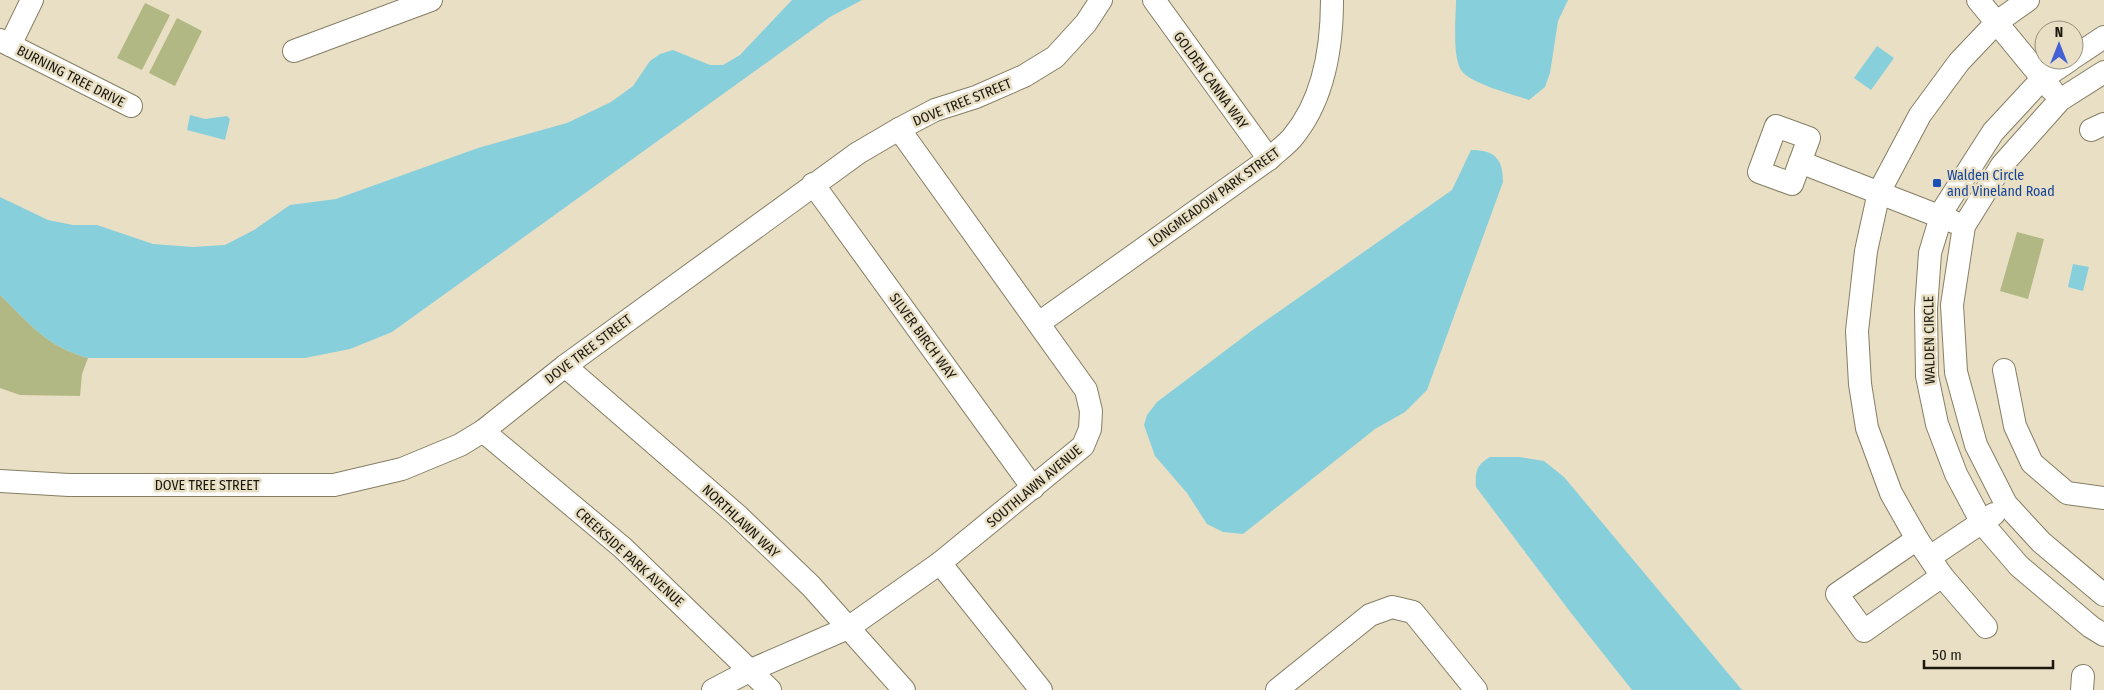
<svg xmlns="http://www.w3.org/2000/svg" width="2104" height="690" font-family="'Fira Sans Condensed',sans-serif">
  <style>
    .green { fill: #b1b883 }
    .water { fill: #88cfdc }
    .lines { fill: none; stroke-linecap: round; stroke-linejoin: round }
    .minor-casing { stroke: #867e65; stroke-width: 24 }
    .minor { stroke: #fff; stroke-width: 22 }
    .transit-dot { fill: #1a4fb4; stroke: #e8dfc4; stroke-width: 2 }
    .labels { text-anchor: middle; stroke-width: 5; stroke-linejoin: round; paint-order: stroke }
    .street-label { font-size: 14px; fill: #1a170d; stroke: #e8dfc4 }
    .transit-label { font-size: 14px; fill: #164399; stroke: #e8dfc4; text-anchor: start }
  </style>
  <rect width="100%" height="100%" fill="#e8dfc4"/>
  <g class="green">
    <polygon points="145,3 170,15 142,70 117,58"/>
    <polygon points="177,18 202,31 175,86 149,73"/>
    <polygon points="2017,232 2044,239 2028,299 2000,291"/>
    <path d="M 0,295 C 30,324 46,346 88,358 L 82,374 L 80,396 L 20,395 L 0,388 Z"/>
  </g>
  <g class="water">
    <path d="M 792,0 L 862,0 L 830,17 L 392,332 L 350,349 L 305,358 L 88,358 C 46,346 30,324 0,295 L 0,197 L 48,220 L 73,225 L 97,225 L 153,244 L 193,247 L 225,245 L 254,230 L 290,205 L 336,199 L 478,148 L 567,123 L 611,102 L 633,86 L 650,61 L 660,54 L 673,50 L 710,65 L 723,65 L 740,55 Z"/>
    <path d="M 1456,0 L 1568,0 L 1558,21 L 1550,73 L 1545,87 L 1529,100 C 1513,94 1470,84 1461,70 C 1452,55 1456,18 1456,0 Z"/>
    <polygon points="1877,46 1894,58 1871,90 1854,78"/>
    <polygon points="190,115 205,119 227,116 230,119 225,140 187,130"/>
    <path d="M 1471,150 C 1495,150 1503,159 1503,182 L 1427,390 L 1405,412 L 1375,429 L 1243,534 L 1223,532 L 1207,524 L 1187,493 L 1155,456 L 1144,425 L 1147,415 L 1157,402 L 1254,329 L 1452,190 Z"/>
    <polygon points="2073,264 2089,267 2083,291 2068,287"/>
    <path d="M 1490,457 L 1519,457 L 1544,461 L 1564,477 L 1742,690 L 1632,690 L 1571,613 L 1476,487 C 1475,472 1476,465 1490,457 Z"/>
  </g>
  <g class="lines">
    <defs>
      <g id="minor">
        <polyline points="1154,0 1269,159"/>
        <polyline points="1978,0 2052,90"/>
        <polyline points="0,40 131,106"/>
        <polyline points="10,45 32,0"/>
        <polyline points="294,51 431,0"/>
        <polyline points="2074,57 2104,37"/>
        <polyline points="2070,60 2043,78 1993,132 1943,210 1930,253 1926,309 1927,376 1937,424 1956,474 1982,523 2019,566 2091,627 2104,635"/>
        <polyline points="2104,72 2060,100 2002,165 1964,226 1952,305 1956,372 1976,445 2006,504 2041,542 2104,595"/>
        <polygon points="1776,126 1809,138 1792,184 1759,172"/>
        <polyline points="2091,130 2104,124"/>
        <polyline points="1800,162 1954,222"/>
        <polyline points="813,184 1033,488"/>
        <path d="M 1039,323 L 1269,159 C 1276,152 1285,146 1292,138 C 1324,100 1332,48 1332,0"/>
        <polyline points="565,366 737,515 811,586 904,690"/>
        <polyline points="2004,370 2015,426 2032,463 2067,493 2104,498"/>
        <polyline points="483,431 623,548 770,690"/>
        <polyline points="0,481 69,485 334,485 402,469 460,445 483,431 565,366 858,153 899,129 935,110 976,97 1024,76 1055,57 1086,23 1101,0"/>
        <polyline points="1917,539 1837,594 1864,631 1942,576"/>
        <polyline points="1930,557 1994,514"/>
        <polyline points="940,563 1041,690"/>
        <polyline points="1986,627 1942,576 1917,539 1891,493 1867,428 1860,384 1857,331 1866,251 1879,192 1920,115 1959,62 1997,22 2028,0"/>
        <polyline points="713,690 751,670 848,628 940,563 1083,446 1090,429 1091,411 1086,390 899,129"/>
        <polyline points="1277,690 1370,615 1392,607 1413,612 1476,690"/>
        <polyline points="2082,690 2083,676"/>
      </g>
    </defs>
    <use href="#minor" class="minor-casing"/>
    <use href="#minor" class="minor"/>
  </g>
  <rect class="transit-dot" x="1932" y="178" width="10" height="10" rx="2.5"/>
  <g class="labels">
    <g class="street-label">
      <text transform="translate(71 76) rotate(27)" y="5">BURNING TREE DRIVE</text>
      <text transform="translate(1211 80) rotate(54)" y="5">GOLDEN CANNA WAY</text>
      <text transform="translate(962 102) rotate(-22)" y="5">DOVE TREE STREET</text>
      <text transform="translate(1214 197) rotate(-36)" y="5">LONGMEADOW PARK STREET</text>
      <text transform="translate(923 336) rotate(54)" y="5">SILVER BIRCH WAY</text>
      <text transform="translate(1929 340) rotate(-91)" y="5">WALDEN CIRCLE</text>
      <text transform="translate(588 349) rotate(-37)" y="5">DOVE TREE STREET</text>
      <text x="207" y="490">DOVE TREE STREET</text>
      <text transform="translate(1034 486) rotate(-40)" y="5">SOUTHLAWN AVENUE</text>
      <text transform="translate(741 521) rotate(43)" y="5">NORTHLAWN WAY</text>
      <text transform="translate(630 557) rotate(42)" y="5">CREEKSIDE PARK AVENUE</text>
    </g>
    <g class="transit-label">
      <text x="1947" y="180">Walden Circle<tspan x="1947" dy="16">and Vineland Road</tspan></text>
    </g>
  </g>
  <g transform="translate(2059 45)"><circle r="24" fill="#e8dfc4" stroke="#968f7b"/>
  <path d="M0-4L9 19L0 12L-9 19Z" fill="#4361d4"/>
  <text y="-8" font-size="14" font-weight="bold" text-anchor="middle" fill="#1a170d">N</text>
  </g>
  <path d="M1924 660v8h129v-8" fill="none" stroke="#1a170d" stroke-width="2.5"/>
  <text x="1932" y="660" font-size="15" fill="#1a170d" stroke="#e8dfc4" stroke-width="4" paint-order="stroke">50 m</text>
</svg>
